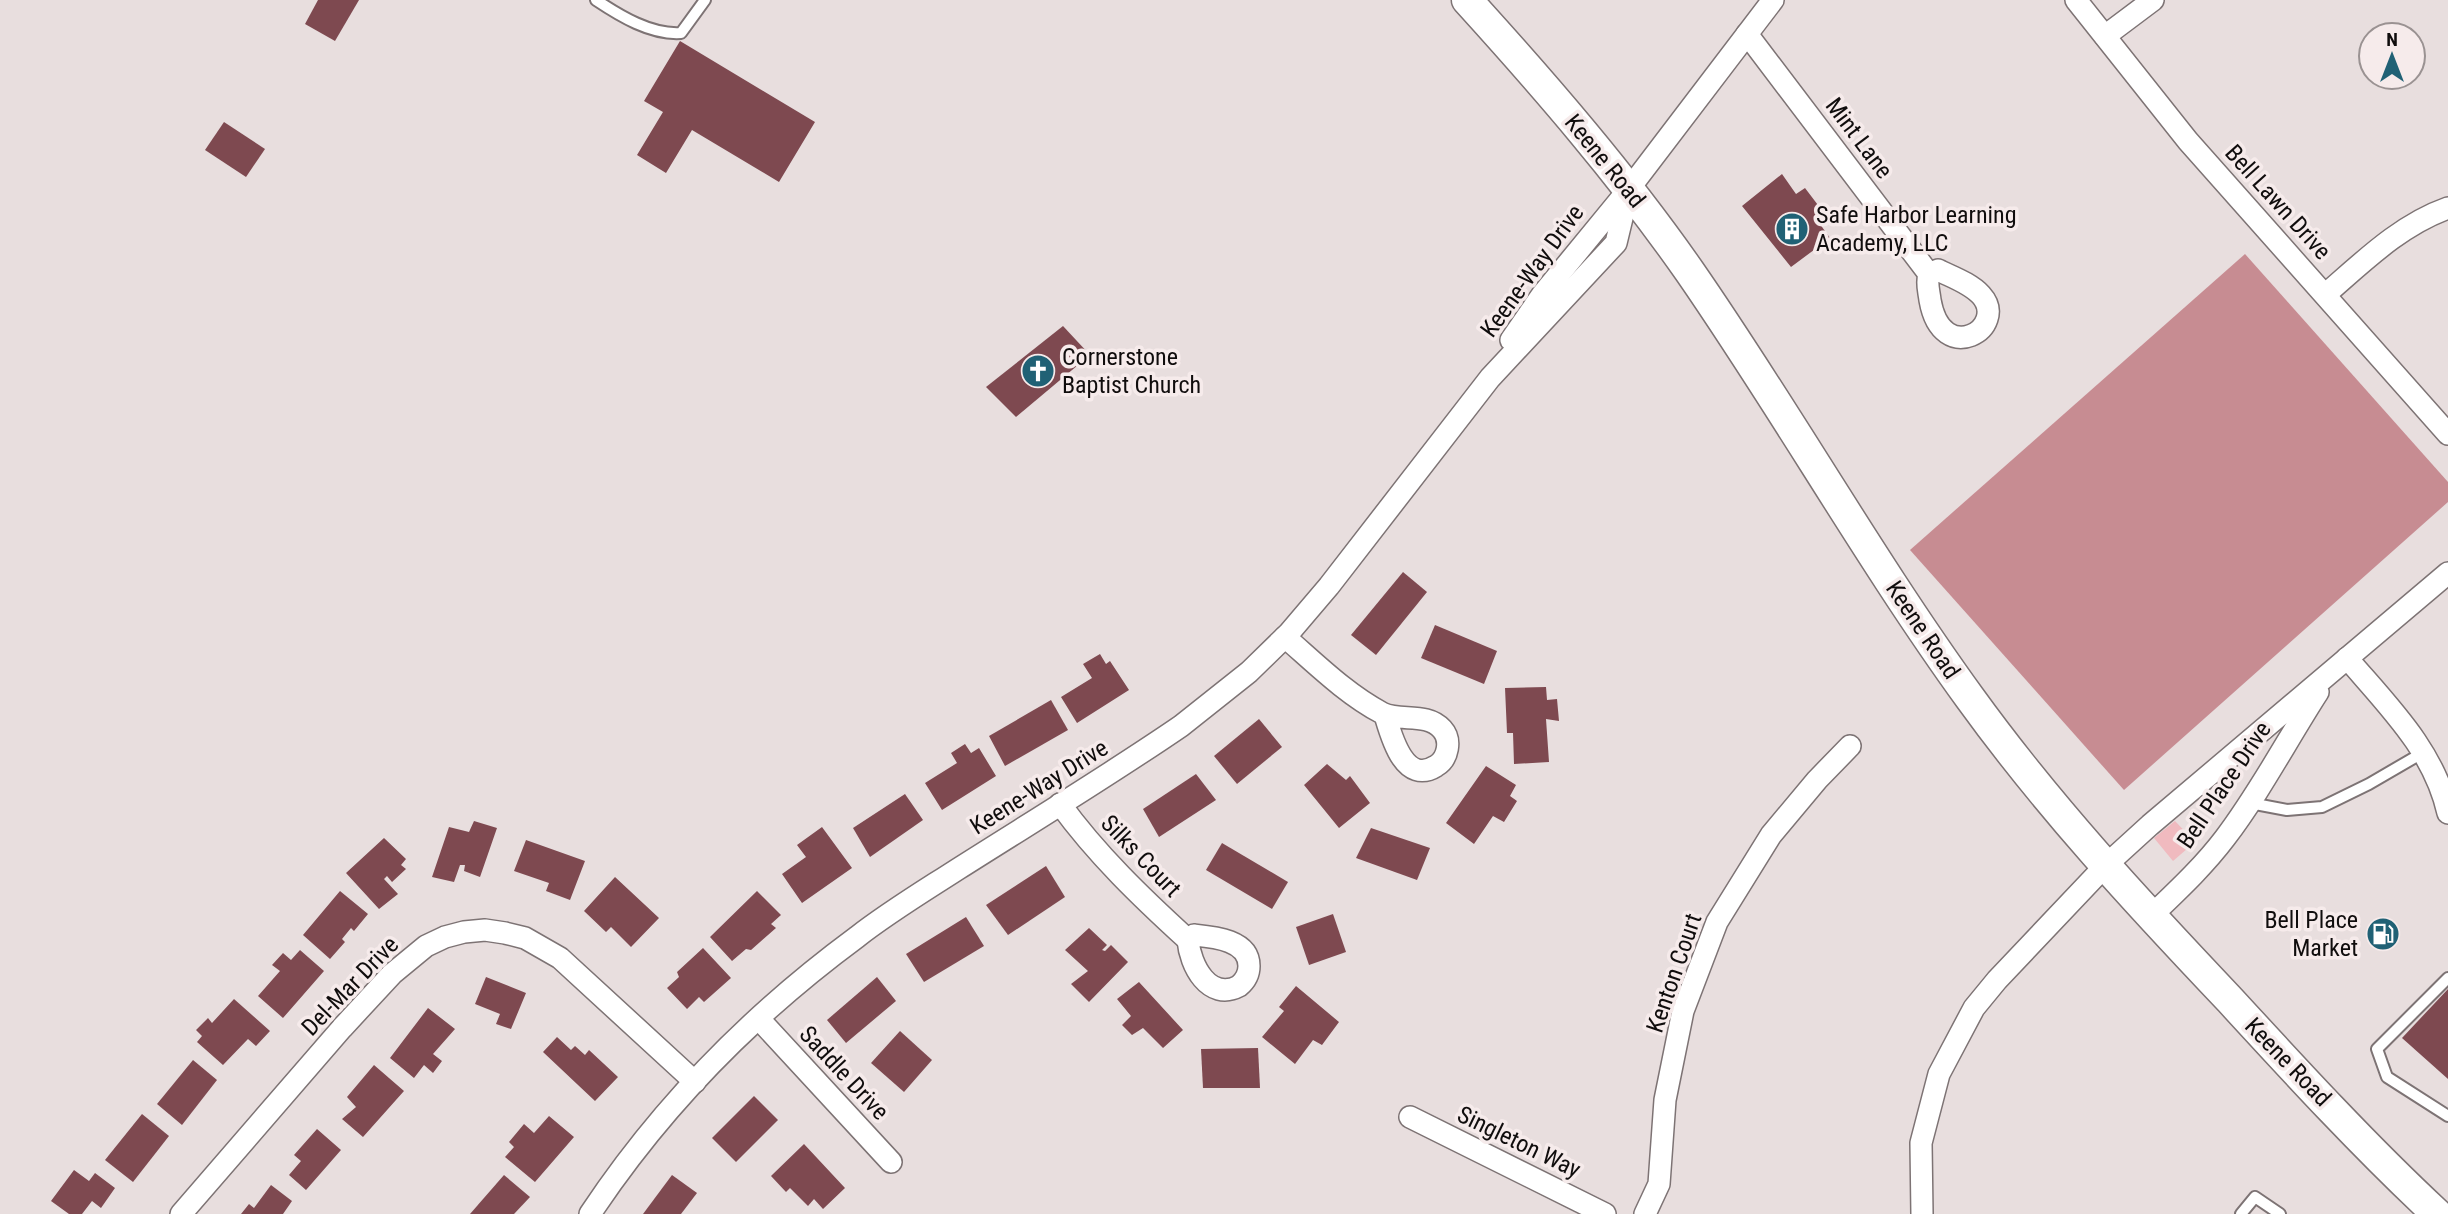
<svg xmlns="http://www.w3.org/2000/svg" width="2448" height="1214" font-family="'Roboto Condensed',sans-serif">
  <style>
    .green { fill: #f0babf }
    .forest { fill: #c78c92 }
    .building { fill: #7e4950 }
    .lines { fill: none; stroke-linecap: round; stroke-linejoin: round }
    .lane-casing { stroke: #7d7374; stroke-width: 14 }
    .street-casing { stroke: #7d7374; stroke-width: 24 }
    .secondary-casing { stroke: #7d7374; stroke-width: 33 }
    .lane { stroke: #fff; stroke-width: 10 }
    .street { stroke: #fff; stroke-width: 21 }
    .secondary { stroke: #fff; stroke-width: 30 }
    .labels { text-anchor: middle; stroke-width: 7; stroke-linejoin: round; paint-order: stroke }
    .street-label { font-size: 24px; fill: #100d0d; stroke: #f6ebeb }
    .poi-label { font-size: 24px; fill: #100d0d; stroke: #f6ebeb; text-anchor: start }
  </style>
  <rect width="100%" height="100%" fill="#e8dede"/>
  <polygon class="green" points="2175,821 2195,842 2173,861 2154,838"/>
  <polygon class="forest" points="2245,254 2448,482 2448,502 2124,790 1910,550"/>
  <g class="building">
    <polygon points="318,0 359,0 335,41 305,24"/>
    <polygon points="680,41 815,122 779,182 692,130 666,173 637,155 663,112 644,101"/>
    <polygon points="224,122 265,149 246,177 205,150"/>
    <polygon points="1782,174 1796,194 1805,188 1824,213 1817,220 1830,238 1791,267 1742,206"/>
    <polygon points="1063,326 1090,355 1016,417 986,387"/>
    <polygon points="1403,572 1427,592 1376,655 1351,635"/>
    <polygon points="1435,625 1497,651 1484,684 1421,658"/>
    <polygon points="1100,654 1106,664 1110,661 1129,690 1077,723 1061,697 1092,678 1083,664"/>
    <polygon points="1546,687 1547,700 1557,699 1559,721 1546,719 1549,762 1514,764 1513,733 1507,733 1505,688"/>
    <polygon points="1051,700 1068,730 1005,766 989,736"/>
    <polygon points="1259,719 1282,747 1237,784 1214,756"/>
    <polygon points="965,744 971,753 979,748 996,776 942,810 925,783 957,763 951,753"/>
    <polygon points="1327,764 1346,780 1350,776 1370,803 1339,828 1304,785"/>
    <polygon points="1486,766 1516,785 1510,796 1517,801 1504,822 1493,816 1474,844 1446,823"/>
    <polygon points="1196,774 1216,800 1159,837 1143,809"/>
    <polygon points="905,794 923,820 870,857 853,828"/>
    <polygon points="474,821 497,828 480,877 464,871 465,865 460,865 454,882 432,877 449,827 469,832"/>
    <polygon points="822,827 852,868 802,903 782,874 806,857 797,845"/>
    <polygon points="1371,828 1430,848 1417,880 1356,858"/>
    <polygon points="384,838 406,859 401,865 406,869 392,882 387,876 384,879 398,894 379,909 346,873"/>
    <polygon points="526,840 585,861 570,900 546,891 549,883 514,871"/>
    <polygon points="1222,843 1288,882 1272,909 1206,870"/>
    <polygon points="1046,866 1065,897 1008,935 986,905"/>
    <polygon points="615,877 659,918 631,947 611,927 606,932 584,911"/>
    <polygon points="340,891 368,914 354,931 351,928 342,939 345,942 330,959 303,935"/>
    <polygon points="757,891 781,915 771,924 776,928 751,950 746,949 732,961 710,937"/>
    <polygon points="1333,914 1346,952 1309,965 1296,927"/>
    <polygon points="966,917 984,946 924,982 906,954"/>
    <polygon points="1089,928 1107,945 1102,950 1105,951 1111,945 1128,962 1089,1002 1071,984 1088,971 1065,950"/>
    <polygon points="703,948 731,978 704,1002 699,997 687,1009 667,988 679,977 677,972"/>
    <polygon points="300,950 324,971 283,1018 258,996 280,971 272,965 283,953 291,960"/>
    <polygon points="486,977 526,993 511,1029 496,1024 500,1014 475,1004"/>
    <polygon points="877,977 896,1001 846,1043 827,1020"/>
    <polygon points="1139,982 1183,1030 1163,1048 1143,1028 1132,1035 1122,1025 1131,1016 1117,999"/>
    <polygon points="1296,986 1339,1022 1322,1045 1313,1040 1295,1064 1262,1037 1284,1011 1279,1007"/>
    <polygon points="2448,989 2448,1079 2402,1038"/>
    <polygon points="234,999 270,1031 256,1046 248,1039 223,1065 197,1042 202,1036 196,1030 208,1018 212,1023"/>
    <polygon points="428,1008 455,1029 433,1054 442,1061 433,1073 424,1065 414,1078 390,1058"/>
    <polygon points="900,1031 932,1060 904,1092 871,1063"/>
    <polygon points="557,1037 571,1050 575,1046 585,1055 589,1050 618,1077 595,1101 543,1052"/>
    <polygon points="1258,1048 1260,1088 1203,1088 1201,1049"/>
    <polygon points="193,1060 217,1080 182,1125 157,1104"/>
    <polygon points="374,1065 404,1091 363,1137 342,1119 356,1107 347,1097"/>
    <polygon points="754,1096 778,1120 736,1162 712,1138"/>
    <polygon points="142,1114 169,1136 133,1182 105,1160"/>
    <polygon points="549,1116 574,1137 535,1182 505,1157 514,1147 509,1142 524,1124 534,1133"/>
    <polygon points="317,1129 341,1150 306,1190 289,1175 301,1161 294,1155"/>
    <polygon points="804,1144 845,1188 823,1209 814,1199 808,1206 790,1188 786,1192 771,1176"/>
    <polygon points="74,1170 89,1181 95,1173 115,1188 101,1208 92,1201 82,1214 69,1214 51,1201"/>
    <polygon points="504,1175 530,1197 514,1214 470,1214"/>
    <polygon points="672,1175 697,1193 681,1214 643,1214"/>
    <polygon points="271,1185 292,1201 283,1214 241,1214 249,1204 254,1208"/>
  </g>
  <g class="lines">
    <defs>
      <g id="lane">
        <path d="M 596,0 C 620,16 651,35 681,33 L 705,0"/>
        <polyline points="2250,803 2287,810 2322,807 2369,784 2424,752"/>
        <polyline points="2448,978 2377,1049 2387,1077 2448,1116"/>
        <polyline points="2241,1214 2255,1197 2280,1214"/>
      </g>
      <g id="street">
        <polyline points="2076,0 2188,141 2448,434"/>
        <path d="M 1747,34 L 1929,274 C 1926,283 1929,291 1930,300 C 1942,369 2010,327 1981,295 C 1970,283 1952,277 1938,270 L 1929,274"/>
        <polyline points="2105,36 2153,0"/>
        <path d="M 2326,294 C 2363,262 2400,225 2448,208"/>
        <polyline points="1511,340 1542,295 1629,189 1773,0"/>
        <path d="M 1285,637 C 1315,663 1346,694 1382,713 C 1400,722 1427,712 1442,729 C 1452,740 1448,759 1436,766 C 1404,786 1391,735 1385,715"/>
        <path d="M 2347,658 C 2388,706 2434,750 2448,813"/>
        <path d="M 1060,804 C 1097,855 1142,898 1188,940"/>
        <path d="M 2151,916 C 2177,891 2203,867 2225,838 C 2260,792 2287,740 2318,692"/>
        <path d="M 1194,935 C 1214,937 1249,940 1249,966 C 1249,975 1245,981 1239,986 C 1209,1002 1190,965 1188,940 Z"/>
        <polyline points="759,1019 891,1162"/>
        <polyline points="1410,1117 1605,1214"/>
        <polyline points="181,1214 342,1028 392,974 426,946 445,937 464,932 485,930 505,933 525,938 560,958 695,1082"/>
        <path d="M 590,1214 C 661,1107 754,1013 857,937 C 889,912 924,891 958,869 C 1032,822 1108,776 1181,726 L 1249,672 L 1289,633 L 1329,586 L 1490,378 L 1616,243 L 1629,189"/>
        <polyline points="1645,1214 1659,1184 1665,1100 1683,1011 1717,922 1771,835 1817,780 1850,746"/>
        <polyline points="1922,1214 1921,1143 1939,1074 1974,1008 1997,980 2105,866 2150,825 2448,573"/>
      </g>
      <path id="secondary" d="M 1467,0 C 1546,87 1623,176 1690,272 C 1787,412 1870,560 1970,698 C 2048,806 2138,903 2230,1000 C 2297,1073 2365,1147 2437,1214"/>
    </defs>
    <use href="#lane" class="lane-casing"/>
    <use href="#street" class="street-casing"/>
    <use href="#secondary" class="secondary-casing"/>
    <use href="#lane" class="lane"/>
    <use href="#street" class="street"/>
    <use href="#secondary" class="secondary"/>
  </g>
  <defs>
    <symbol id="building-disc" viewBox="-11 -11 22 22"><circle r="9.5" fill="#206175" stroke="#f6ebeb"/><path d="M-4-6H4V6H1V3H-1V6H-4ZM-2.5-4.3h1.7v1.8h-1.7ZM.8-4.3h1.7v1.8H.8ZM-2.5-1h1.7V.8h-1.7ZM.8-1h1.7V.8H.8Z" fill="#fff"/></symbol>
    <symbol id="church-disc" viewBox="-11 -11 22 22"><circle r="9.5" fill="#206175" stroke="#f6ebeb"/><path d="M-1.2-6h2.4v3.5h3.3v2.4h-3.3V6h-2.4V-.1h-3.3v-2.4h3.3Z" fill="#fff"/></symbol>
    <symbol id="fuel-disc" viewBox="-11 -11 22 22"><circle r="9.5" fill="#206175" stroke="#f6ebeb"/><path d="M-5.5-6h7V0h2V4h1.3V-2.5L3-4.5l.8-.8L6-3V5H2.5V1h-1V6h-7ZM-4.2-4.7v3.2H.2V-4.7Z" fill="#fff"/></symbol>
  </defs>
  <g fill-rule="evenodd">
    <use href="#building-disc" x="1773" y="210" width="38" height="38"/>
    <use href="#church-disc" x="1019" y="352" width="38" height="38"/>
    <use href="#fuel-disc" x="2364" y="915" width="38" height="38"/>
  </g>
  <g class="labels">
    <g class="street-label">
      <text transform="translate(1859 138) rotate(53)" y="8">Mint Lane</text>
      <text transform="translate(1605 161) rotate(51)" y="8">Keene Road</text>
      <text transform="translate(2278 202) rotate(48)" y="8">Bell Lawn Drive</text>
      <text transform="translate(1532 271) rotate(-54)" y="8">Keene-Way Drive</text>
      <text transform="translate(1923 630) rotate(56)" y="8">Keene Road</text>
      <text transform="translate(2224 785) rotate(-56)" y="8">Bell Place Drive</text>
      <text transform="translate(1039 787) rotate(-32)" y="8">Keene-Way Drive</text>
      <text transform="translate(1141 856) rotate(46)" y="8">Silks Court</text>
      <text transform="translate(1674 973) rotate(-71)" y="8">Kenton Court</text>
      <text transform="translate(350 986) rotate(-46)" y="8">Del-Mar Drive</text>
      <text transform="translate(2288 1062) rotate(46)" y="8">Keene Road</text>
      <text transform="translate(844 1073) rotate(47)" y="8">Saddle Drive</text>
      <text transform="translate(1519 1142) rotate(26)" y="8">Singleton Way</text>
    </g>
    <g class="poi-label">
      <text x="1816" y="223">Safe Harbor Learning<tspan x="1816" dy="28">Academy, LLC</tspan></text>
      <text x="1062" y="365">Cornerstone<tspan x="1062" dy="28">Baptist Church</tspan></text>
      <text x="2358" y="928" text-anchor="end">Bell Place<tspan x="2358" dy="28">Market</tspan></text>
    </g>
  </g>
  <g transform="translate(2392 56)"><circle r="33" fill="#f6ebeb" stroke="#9a9292" stroke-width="2"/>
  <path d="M0-5L12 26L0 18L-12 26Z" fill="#206175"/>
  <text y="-10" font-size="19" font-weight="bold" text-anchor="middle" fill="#100d0d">N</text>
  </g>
</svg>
